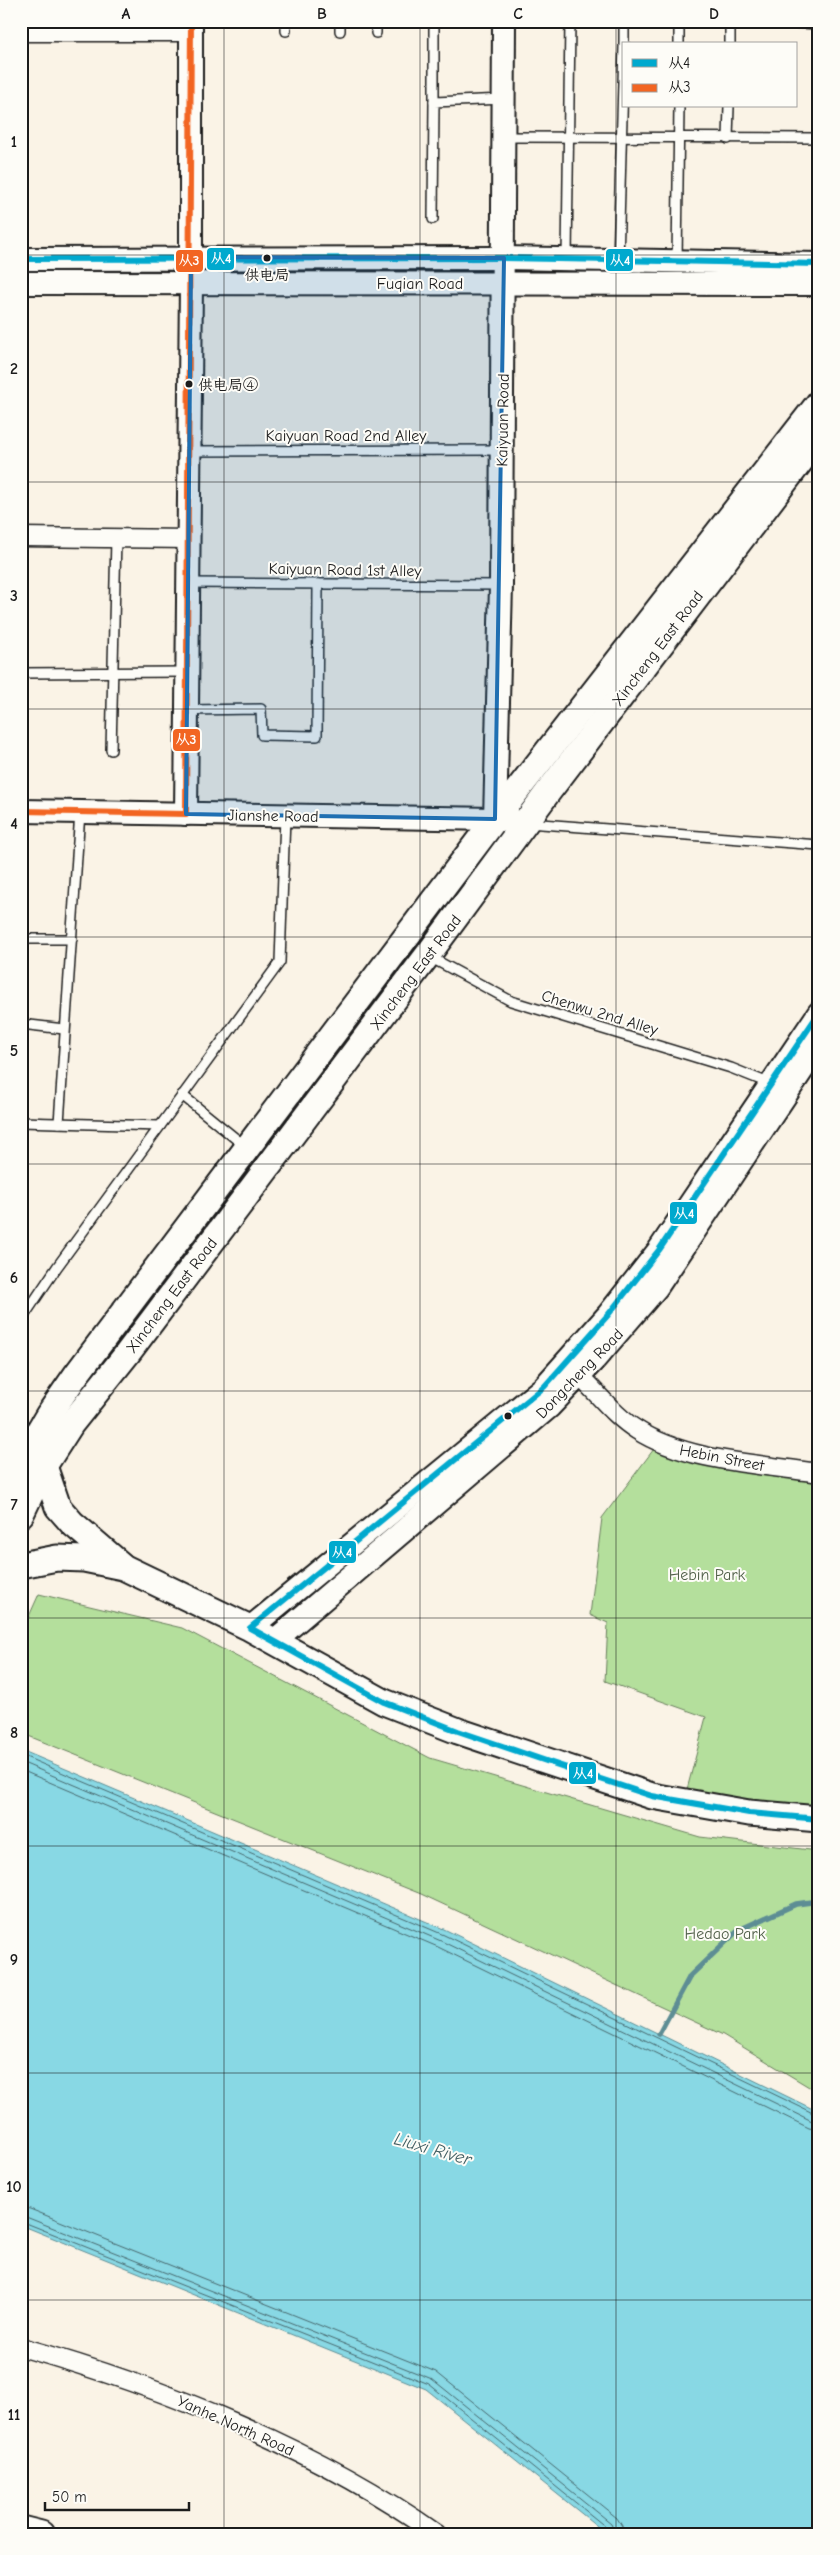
<svg xmlns="http://www.w3.org/2000/svg" width="840" height="2555" font-family="'Comic Neue','LXGW WenKai TC',sans-serif">
  <style>
    .green { fill: #b4df9c; stroke: #687e5c }
    .water { fill: #88d8e4; stroke: #5d8d94 }
    .lines { fill: none; stroke-linecap: round; stroke-linejoin: round }
    .shore { stroke: #47676c; stroke-width: 1 }
    .stream { stroke: #5d8d94; stroke-width: 5.5 }
    .service-casing { stroke: #1c1c1c; stroke-width: 12 }
    .minor-casing { stroke: #1c1c1c; stroke-width: 21 }
    .tertiary-casing { stroke: #1c1c1c; stroke-width: 26 }
    .secondary-casing { stroke: #1c1c1c; stroke-width: 29 }
    .service { stroke: #fdfcf7; stroke-width: 9 }
    .minor { stroke: #fdfcf7; stroke-width: 18 }
    .tertiary { stroke: #fdfcf7; stroke-width: 22 }
    .secondary { stroke: #fdfcf7; stroke-width: 25 }
    .bus-1-casing { stroke: #fdfcf7; stroke-width: 10 }
    .bus-2-casing { stroke: #fdfcf7; stroke-width: 10 }
    .bus-1 { stroke: #00a9ce; stroke-width: 6 }
    .bus-2 { stroke: #f26522; stroke-width: 6 }
    .marked { fill: #1f6fb2; fill-opacity: 0.2; stroke: #1f6fb2; stroke-width: 4; stroke-linejoin: round }
    .grid { fill: none; stroke: #1c1c1c; stroke-width: 1; stroke-opacity: 0.55 }
    .bus-dot { fill: #1c1c1c; stroke: #fdfcf7; stroke-width: 2 }
    .labels { text-anchor: middle; stroke-width: 4; stroke-linejoin: round; paint-order: stroke }
    .bus-label { font-size: 15px; fill: #1c1c1c; stroke: #fdfcf7 }
    .street-label { font-size: 16px; fill: #1c1c1c; stroke: #fdfcf7 }
    .park-label { font-size: 16px; fill: #516049; stroke: #fdfcf7 }
    .water-label { font-size: 18px; font-style: italic; fill: #425e62; stroke: #fdfcf7 }
    .line-badge { stroke: #fdfcf7; stroke-width: 2 }
    .badge-label { font-size: 14px; text-anchor: middle; font-weight: bold; fill: #fff }
    .neatline { fill: none; stroke: #1c1c1c; stroke-width: 2 }
    .grid-label { font-size: 16px; text-anchor: middle; font-weight: bold; fill: #1c1c1c }
  </style>
  <rect width="100%" height="100%" fill="#faf3e6"/>
  <filter id="ink" filterUnits="userSpaceOnUse"><feTurbulence type="fractalNoise" baseFrequency=".02" numOctaves="2"/><feDisplacementMap in="SourceGraphic" scale="10" xChannelSelector="R" yChannelSelector="G"/><feConvolveMatrix kernelMatrix="1 2 1 2 8 2 1 2 1" color-interpolation-filters="sRGB"/></filter>
  <g filter="url(#ink)">
    <g class="green">
      <polygon points="660,1441 819,1473 819,1819 684,1801 706,1717 605,1681 608,1623 590,1615 602,1518"/>
      <polygon points="39,1594 182,1628 430,1758 700,1837 819,1851 819,2093 723,2035 421,1894 21,1733 21,1634"/>
    </g>
    <polygon class="water" points="21,1750 446,1930 819,2112 819,2534 607,2534 426,2389 21,2225"/>
    <g class="lines">
      <g class="shore">
        <polyline points="21,1755 444,1935 819,2116"/>
        <polyline points="21,1762 441,1941 812,2121 819,2122"/>
        <polyline points="21,1770 438,1947 809,2128 819,2130"/>
        <polyline points="21,2207 30,2209 436,2372 617,2518 622,2526 623,2534"/>
        <polyline points="21,2215 432,2379 611,2523 616,2534"/>
        <polyline points="21,2221 429,2384 607,2528 610,2534"/>
      </g>
      <polyline class="stream" points="659,2034 690,1976 737,1931 796,1904 819,1901"/>
      <defs>
        <g id="service">
          <polyline points="743,21 819,24"/>
          <polyline points="286,31 286,21"/>
          <polyline points="340,31 340,21"/>
          <polyline points="376,33 376,21"/>
          <polyline points="624,44 624,21"/>
          <polyline points="679,44 679,21"/>
          <polyline points="730,44 730,21"/>
          <polyline points="434,102 434,21"/>
          <polyline points="504,137 819,138"/>
          <polyline points="728,139 729,106"/>
          <polyline points="433,219 434,102 504,99"/>
          <polyline points="567,258 570,21"/>
          <polyline points="618,260 624,46"/>
          <polyline points="677,261 679,106"/>
          <polyline points="190,451 501,450"/>
          <polyline points="189,583 501,585"/>
          <polyline points="21,673 187,672"/>
          <polyline points="187,710 261,709 262,735 317,736 318,584"/>
          <polyline points="111,750 116,538"/>
          <polyline points="528,823 819,845"/>
          <polyline points="21,939 72,939"/>
          <polyline points="428,956 511,1001 731,1068 771,1084"/>
          <polyline points="21,1024 64,1029"/>
          <polyline points="182,1095 246,1147"/>
          <polyline points="21,1122 160,1126"/>
          <polyline points="59,1123 80,812"/>
          <polyline points="21,1309 26,1313 57,1267 280,962 285,816"/>
        </g>
        <g id="minor">
          <polyline points="21,32 191,32"/>
          <polyline points="21,537 189,539"/>
          <path d="M 570,1368 C 594,1387 611,1414 637,1430 C 687,1462 761,1464 819,1473"/>
          <path d="M 21,2347 C 163,2387 317,2449 437,2534"/>
        </g>
        <g id="tertiary">
          <polyline points="21,259 504,258 819,264"/>
          <polyline points="21,283 819,284"/>
          <polyline points="21,811 495,819 526,822"/>
          <polyline points="186,814 191,282 191,21"/>
          <polyline points="495,819 501,585 504,21"/>
          <polyline points="250,1628 544,1387 608,1315 659,1250 819,1013"/>
          <polyline points="274,1641 550,1406 594,1360 657,1287 819,1045"/>
        </g>
        <g id="secondary">
          <polyline points="21,1461 49,1414 76,1375 495,819 819,403"/>
          <polyline points="44,1466 58,1507 72,1523 121,1565"/>
          <polyline points="21,1514 44,1466 71,1424 127,1354 427,956 548,792 819,437"/>
          <polyline points="21,1565 57,1558 84,1559 123,1567 250,1628 384,1702 458,1731 652,1796 749,1813 819,1819"/>
          <polyline points="21,2529 41,2534"/>
        </g>
      </defs>
      <use href="#service" class="service-casing"/>
      <use href="#minor" class="minor-casing"/>
      <use href="#tertiary" class="tertiary-casing"/>
      <use href="#secondary" class="secondary-casing"/>
      <use href="#service" class="service"/>
      <use href="#minor" class="minor"/>
      <use href="#tertiary" class="tertiary"/>
      <use href="#secondary" class="secondary"/>
      <defs>
        <g id="bus-1">
          <polyline points="21,259 504,258 819,264"/>
          <polyline points="819,1013 659,1250 608,1315 544,1387 250,1628 384,1702 458,1731 552,1763 652,1796 749,1813 819,1819"/>
        </g>
        <polyline id="bus-2" points="21,811 186,814 191,21"/>
      </defs>
      <use href="#bus-1" class="bus-1-casing"/>
      <use href="#bus-2" class="bus-2-casing"/>
      <use href="#bus-1" class="bus-1"/>
      <use href="#bus-2" class="bus-2"/>
    </g>
  </g>
  <path class="marked" d="M 191,257 L 504,258 L 495,819 L 186,814 Z"/>
  <path class="grid" d="M 224,21 L 224,2534M 420,21 L 420,2534M 616,21 L 616,2534M 21,255 L 819,255M 21,482 L 819,482M 21,709 L 819,709M 21,937 L 819,937M 21,1164 L 819,1164M 21,1391 L 819,1391M 21,1618 L 819,1618M 21,1846 L 819,1846M 21,2073 L 819,2073M 21,2300 L 819,2300"/>
  <g class="bus-dot">
    <circle cx="267" cy="258" r="4.5"/>
    <circle cx="189" cy="384" r="4.5"/>
    <circle cx="508" cy="1416" r="4.5"/>
  </g>
  <g class="labels">
    <g class="bus-label">
      <text x="267" y="280">供电局</text>
      <text x="198" y="390" text-anchor="start">供电局④</text>
    </g>
    <g class="street-label">
      <text x="420" y="289">Fuqian Road</text>
      <text transform="translate(502 420) rotate(-89)" y="6">Kaiyuan Road</text>
      <text x="346" y="441">Kaiyuan Road 2nd Alley</text>
      <text transform="translate(345 569) rotate(1)" y="6">Kaiyuan Road 1st Alley</text>
      <text transform="translate(657 648) rotate(-53)" y="6">Xincheng East Road</text>
      <text transform="translate(273 815) rotate(1)" y="6">Jianshe Road</text>
      <text transform="translate(415 972) rotate(-53)" y="6">Xincheng East Road</text>
      <text transform="translate(600 1012) rotate(17)" y="6">Chenwu 2nd Alley</text>
      <text transform="translate(171 1295) rotate(-53)" y="6">Xincheng East Road</text>
      <text transform="translate(579 1373) rotate(-46)" y="6">Dongcheng Road</text>
      <text transform="translate(722 1457) rotate(11)" y="6">Hebin Street</text>
      <text transform="translate(236 2425) rotate(24)" y="6">Yanhe North Road</text>
    </g>
    <g class="park-label">
      <text x="707" y="1580">Hebin Park</text>
      <text x="725" y="1939">Hedao Park</text>
    </g>
    <g class="water-label">
      <text transform="translate(433 2149) rotate(16)" y="6">Liuxi River</text>
    </g>
  </g>
  <g class="line-badge">
    <rect x="206" y="247" width="29" height="24" rx="5" fill="#00a9ce"/>
    <rect x="605" y="248" width="29" height="24" rx="5" fill="#00a9ce"/>
    <rect x="175" y="249" width="29" height="24" rx="5" fill="#f26522"/>
    <rect x="172" y="728" width="29" height="24" rx="5" fill="#f26522"/>
    <rect x="669" y="1201" width="29" height="24" rx="5" fill="#00a9ce"/>
    <rect x="328" y="1540" width="29" height="24" rx="5" fill="#00a9ce"/>
    <rect x="568" y="1761" width="29" height="24" rx="5" fill="#00a9ce"/>
  </g>
  <g class="badge-label">
    <text x="221" y="263">从4</text>
    <text x="620" y="265">从4</text>
    <text x="189" y="265">从3</text>
    <text x="186" y="744">从3</text>
    <text x="684" y="1218">从4</text>
    <text x="342" y="1557">从4</text>
    <text x="583" y="1778">从4</text>
  </g>
  <rect width="840" height="2555" fill="none" stroke="#fdfcf7" stroke-width="55"/>
  <rect x="622" y="42" width="175" height="65" fill="#fdfcf7" stroke="#a3a29f"/>
  <rect x="632" y="59" width="25" height="8" fill="#00a9ce" stroke="#a3a29f"/>
  <text x="668" y="68" font-size="15" fill="#1c1c1c">从4</text>
  <rect x="632" y="84" width="25" height="8" fill="#f26522" stroke="#a3a29f"/>
  <text x="668" y="92" font-size="15" fill="#1c1c1c">从3</text>
  <path d="M45 2502v8h144v-8" fill="none" stroke="#1c1c1c" stroke-width="2.5"/>
  <text x="52" y="2502" font-size="15" fill="#1c1c1c" stroke="#fdfcf7" stroke-width="4" paint-order="stroke">50 m</text>
  <rect x="28" y="28" width="784" height="2500" class="neatline"/>
  <g class="grid-label">
    <text x="126" y="19">A</text>
    <text x="322" y="19">B</text>
    <text x="518" y="19">C</text>
    <text x="714" y="19">D</text>
    <text x="14" y="147">1</text>
    <text x="14" y="374">2</text>
    <text x="14" y="601">3</text>
    <text x="14" y="829">4</text>
    <text x="14" y="1056">5</text>
    <text x="14" y="1283">6</text>
    <text x="14" y="1510">7</text>
    <text x="14" y="1738">8</text>
    <text x="14" y="1965">9</text>
    <text x="14" y="2192">10</text>
    <text x="14" y="2420">11</text>
  </g>
</svg>
